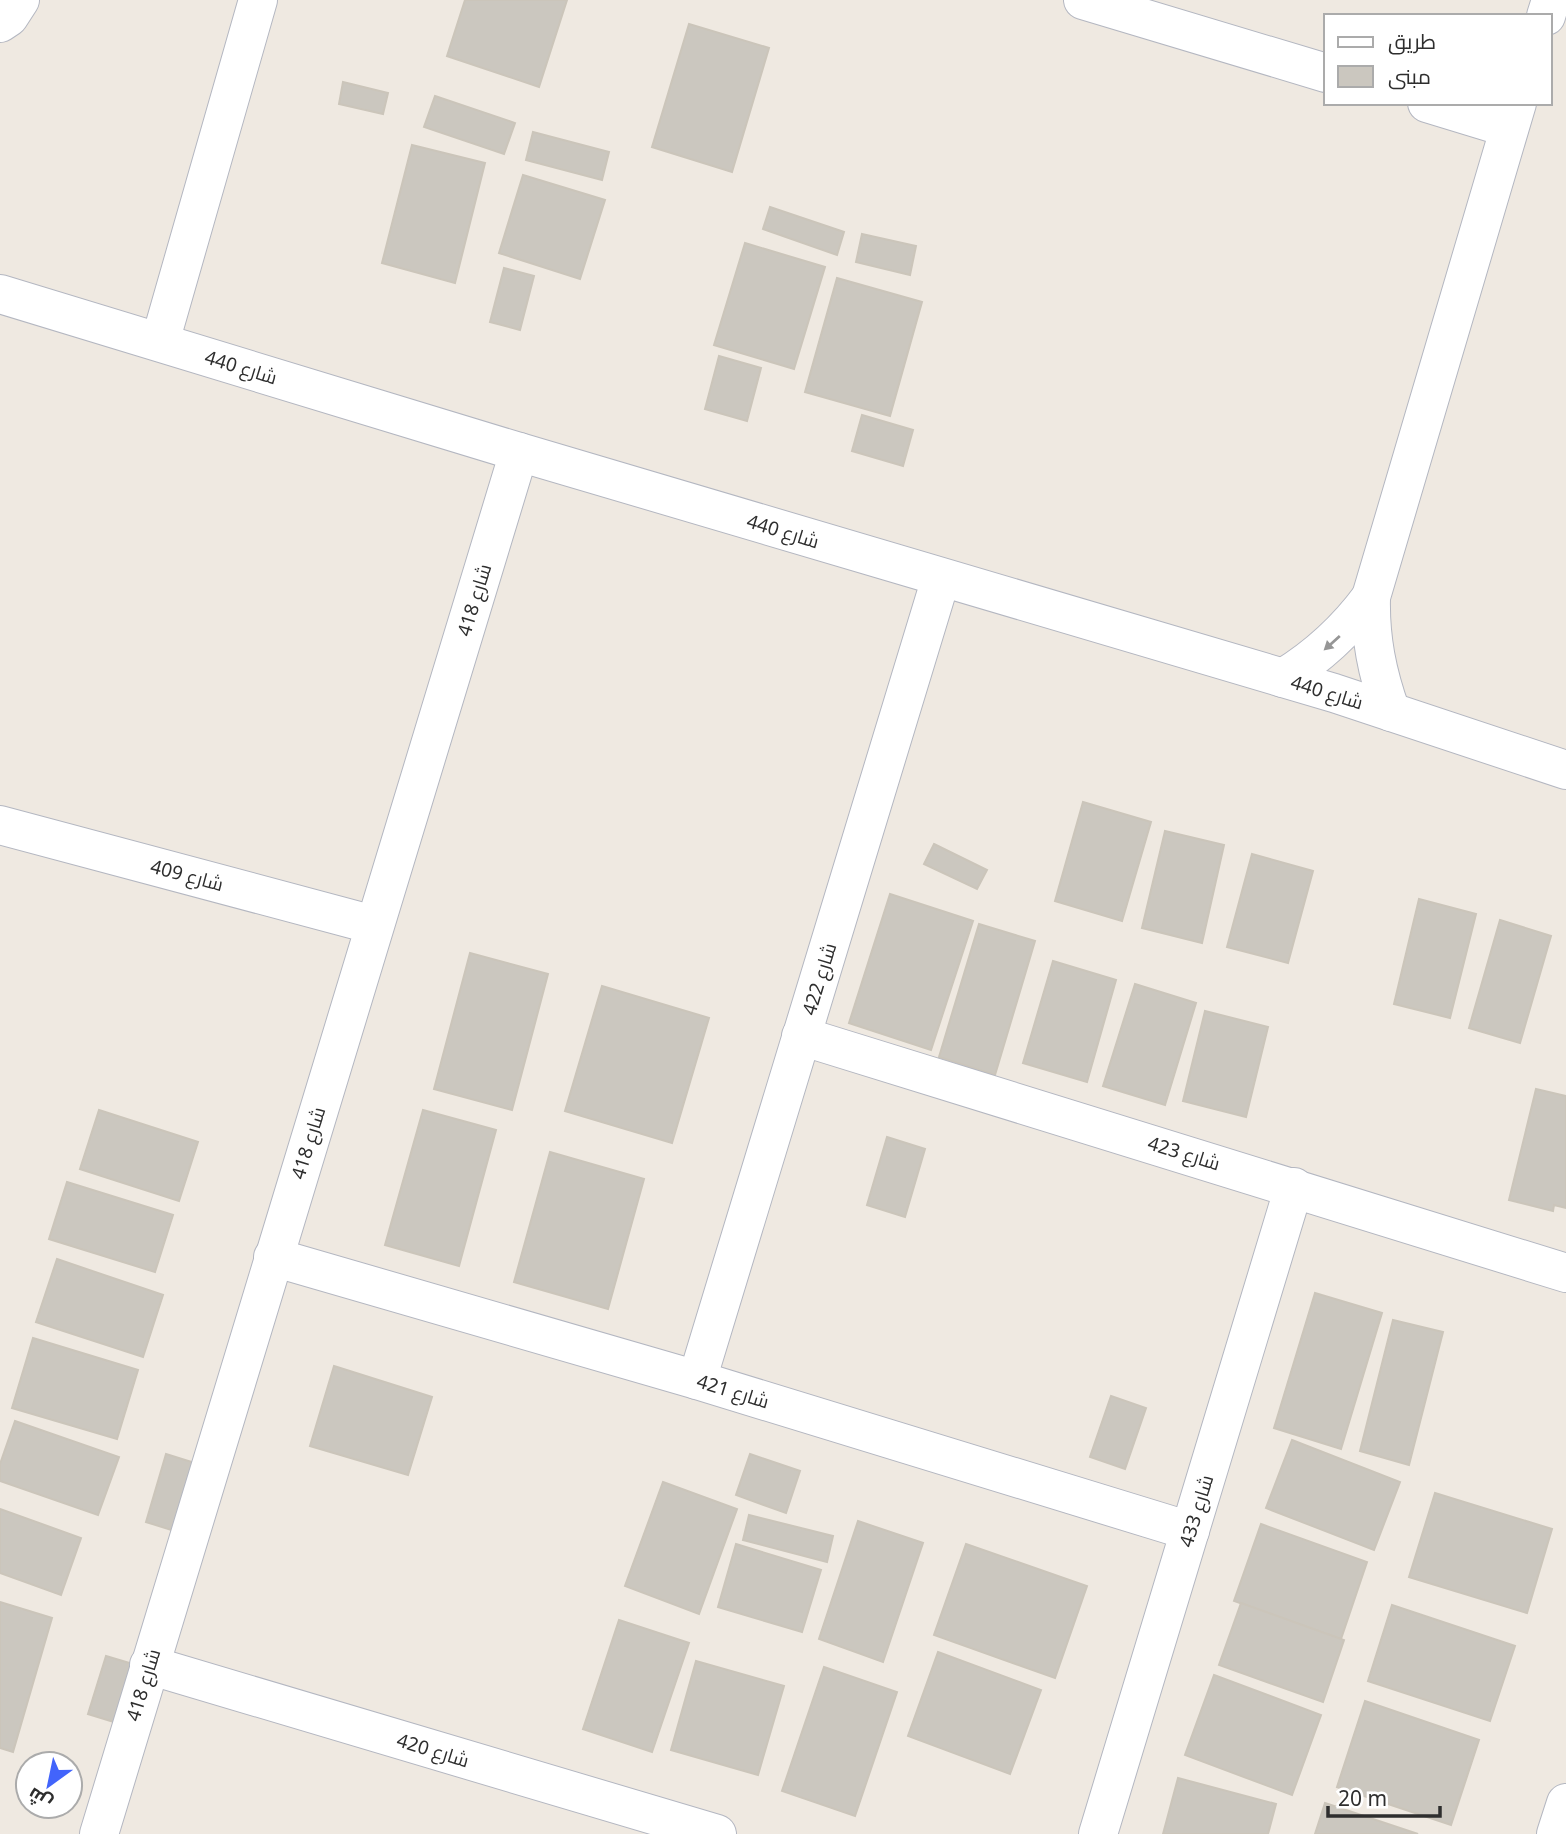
<svg xmlns="http://www.w3.org/2000/svg" width="1566" height="1834" font-family="'Noto Sans',Cairo,sans-serif">
  <style>
    .building { fill: #cbc7bf; stroke: #cbc5ba; stroke-width: 2 }
    .lines { fill: none; stroke-linecap: round; stroke-linejoin: round }
    .minor-casing { stroke: #b4b7c1; stroke-width: 40 }
    .minor { stroke: #fff; stroke-width: 38 }
    .oneway { fill: #969696 }
    .labels { text-anchor: middle; stroke-width: 5; stroke-linejoin: round; paint-order: stroke }
    .street-label { font-size: 19px; fill: #2e2e2e; stroke: #fff }
  </style>
  <rect width="100%" height="100%" fill="#efe9e1"/>
  <g class="building">
    <polygon points="465,0 567,0 539,87 447,56"/>
    <polygon points="689,24 769,48 732,172 652,147"/>
    <polygon points="343,82 388,93 383,114 339,104"/>
    <polygon points="435,96 515,123 504,154 424,127"/>
    <polygon points="533,132 609,152 602,180 526,160"/>
    <polygon points="412,145 485,163 455,283 382,263"/>
    <polygon points="523,175 605,200 580,279 499,253"/>
    <polygon points="770,207 844,232 837,255 763,229"/>
    <polygon points="862,234 916,246 910,275 856,262"/>
    <polygon points="745,243 825,267 794,369 714,345"/>
    <polygon points="504,268 534,276 520,330 490,322"/>
    <polygon points="837,278 922,302 890,416 805,392"/>
    <polygon points="719,356 761,368 747,421 705,409"/>
    <polygon points="862,415 913,430 903,466 852,451"/>
    <polygon points="1083,802 1151,822 1122,921 1055,901"/>
    <polygon points="1165,831 1224,845 1202,943 1142,928"/>
    <polygon points="934,844 987,870 977,889 924,864"/>
    <polygon points="1252,854 1313,871 1288,963 1227,947"/>
    <polygon points="890,894 973,921 931,1050 849,1023"/>
    <polygon points="1419,899 1476,914 1450,1018 1394,1004"/>
    <polygon points="1500,920 1551,936 1520,1043 1469,1028"/>
    <polygon points="979,924 1035,941 995,1075 939,1057"/>
    <polygon points="470,953 548,974 512,1110 434,1089"/>
    <polygon points="1053,961 1116,980 1087,1082 1023,1063"/>
    <polygon points="1135,984 1196,1003 1165,1105 1103,1086"/>
    <polygon points="602,986 709,1018 672,1143 565,1111"/>
    <polygon points="1205,1011 1268,1027 1246,1117 1183,1101"/>
    <polygon points="1536,1089 1566,1096 1566,1208 1554,1205 1553,1211 1509,1200"/>
    <polygon points="99,1110 198,1142 179,1201 80,1169"/>
    <polygon points="423,1110 496,1130 459,1266 385,1245"/>
    <polygon points="887,1137 925,1149 905,1217 867,1205"/>
    <polygon points="550,1152 644,1179 608,1309 514,1282"/>
    <polygon points="67,1182 173,1215 155,1272 49,1239"/>
    <polygon points="57,1259 163,1295 143,1357 36,1322"/>
    <polygon points="1315,1293 1382,1313 1341,1449 1274,1428"/>
    <polygon points="1393,1320 1443,1332 1409,1465 1360,1451"/>
    <polygon points="33,1338 138,1370 117,1439 12,1408"/>
    <polygon points="334,1366 432,1397 408,1475 310,1446"/>
    <polygon points="1111,1396 1146,1408 1125,1469 1090,1457"/>
    <polygon points="15,1421 119,1457 98,1515 0,1481 0,1464"/>
    <polygon points="1292,1440 1400,1482 1374,1550 1266,1508"/>
    <polygon points="166,1454 201,1465 181,1533 146,1522"/>
    <polygon points="750,1454 800,1471 786,1513 736,1495"/>
    <polygon points="663,1482 737,1509 699,1614 625,1586"/>
    <polygon points="1435,1493 1552,1529 1527,1613 1409,1577"/>
    <polygon points="0,1509 81,1538 61,1595 0,1573"/>
    <polygon points="749,1515 833,1536 827,1562 743,1540"/>
    <polygon points="858,1521 923,1543 883,1662 819,1639"/>
    <polygon points="1261,1524 1367,1562 1341,1639 1234,1601"/>
    <polygon points="736,1544 821,1570 802,1632 718,1607"/>
    <polygon points="966,1544 1087,1586 1055,1678 934,1635"/>
    <polygon points="0,1602 52,1618 13,1752 0,1748"/>
    <polygon points="1241,1603 1344,1640 1323,1702 1219,1665"/>
    <polygon points="1392,1605 1515,1646 1490,1721 1368,1681"/>
    <polygon points="619,1620 689,1643 652,1752 583,1729"/>
    <polygon points="938,1652 1041,1690 1010,1774 908,1736"/>
    <polygon points="106,1656 136,1665 117,1723 88,1714"/>
    <polygon points="696,1661 784,1686 758,1775 671,1750"/>
    <polygon points="824,1667 897,1692 855,1816 782,1791"/>
    <polygon points="1214,1675 1321,1715 1292,1795 1185,1755"/>
    <polygon points="1365,1701 1479,1740 1451,1825 1337,1787"/>
    <polygon points="1178,1778 1276,1804 1268,1834 1163,1834"/>
    <polygon points="1325,1803 1418,1834 1315,1834"/>
  </g>
  <g class="lines">
    <defs>
      <g id="minor">
        <polyline points="1083,0 1326,73"/>
        <polyline points="1546,16 1551,0"/>
        <polyline points="0,23 9,17 20,0"/>
        <polyline points="1427,103 1509,128"/>
        <polyline points="0,294 519,452 1334,693 1566,770"/>
        <polyline points="160,342 258,0"/>
        <path d="M 1283,678 C 1319,656 1346,631 1371,597"/>
        <path d="M 1391,712 C 1377,673 1370,638 1371,597 L 1517,103"/>
        <polyline points="0,825 374,925"/>
        <polyline points="801,1036 1566,1273"/>
        <polyline points="273,1257 697,1380 1190,1531"/>
        <polyline points="697,1380 941,578"/>
        <polyline points="149,1665 717,1834"/>
        <polyline points="99,1834 519,452"/>
        <polyline points="1098,1834 1294,1187"/>
        <polyline points="1556,1834 1566,1803"/>
      </g>
    </defs>
    <use href="#minor" class="minor-casing"/>
    <use href="#minor" class="minor"/>
  </g>
  <defs><path id="oneway-solid" d="M-6-.8H1V-3.2L6.5 0L1 3.2V.8H-6Z" transform="scale(1.75)"/></defs>
  <use class="oneway" href="#oneway-solid" transform="translate(1332 643) rotate(138)"/>
  <g class="labels">
    <g class="street-label">
      <text transform="translate(241 367) rotate(17)" y="7">شارع 440</text>
      <text transform="translate(783 531) rotate(17)" y="7">شارع 440</text>
      <text transform="translate(474 600) rotate(-73)" y="7">شارع 418</text>
      <text transform="translate(1327 692) rotate(17)" y="7">شارع 440</text>
      <text transform="translate(187 875) rotate(15)" y="7">شارع 409</text>
      <text transform="translate(819 979) rotate(-73)" y="7">شارع 422</text>
      <text transform="translate(308 1143) rotate(-73)" y="7">شارع 418</text>
      <text transform="translate(1184 1153) rotate(17)" y="7">شارع 423</text>
      <text transform="translate(733 1391) rotate(17)" y="7">شارع 421</text>
      <text transform="translate(1196 1511) rotate(-73)" y="7">شارع 433</text>
      <text transform="translate(143 1685) rotate(-73)" y="7">شارع 418</text>
      <text transform="translate(433 1750) rotate(17)" y="7">شارع 420</text>
    </g>
  </g>
  <rect x="1324" y="14" width="228" height="91" fill="#ffffff" stroke="#ababab" stroke-width="2"/>
  <rect x="1338" y="37" width="35" height="10" fill="#ffffff" stroke="#ababab" stroke-width="2"/>
  <text x="1388" y="49" font-size="21" fill="#2e2e2e">طريق</text>
  <rect x="1338" y="66" width="35" height="21" fill="#cbc7bf" stroke="#ababab" stroke-width="2"/>
  <text x="1388" y="84" font-size="21" fill="#2e2e2e">مبنى</text>
  <g transform="translate(49 1785) rotate(213)"><circle r="33" fill="#ffffff" stroke="#ababab" stroke-width="2"/>
  <path d="M0-5L12 26L0 18L-12 26Z" fill="#4264fb"/>
  <text y="-10" font-size="19" font-weight="bold" text-anchor="middle" fill="#2e2e2e">ش</text>
  </g>
  <path d="M1328 1806v10h112v-10" fill="none" stroke="#2e2e2e" stroke-width="3.5"/>
  <text x="1338" y="1806" font-size="21" fill="#2e2e2e" stroke="#ffffff" stroke-width="5" paint-order="stroke">20 m</text>
</svg>
